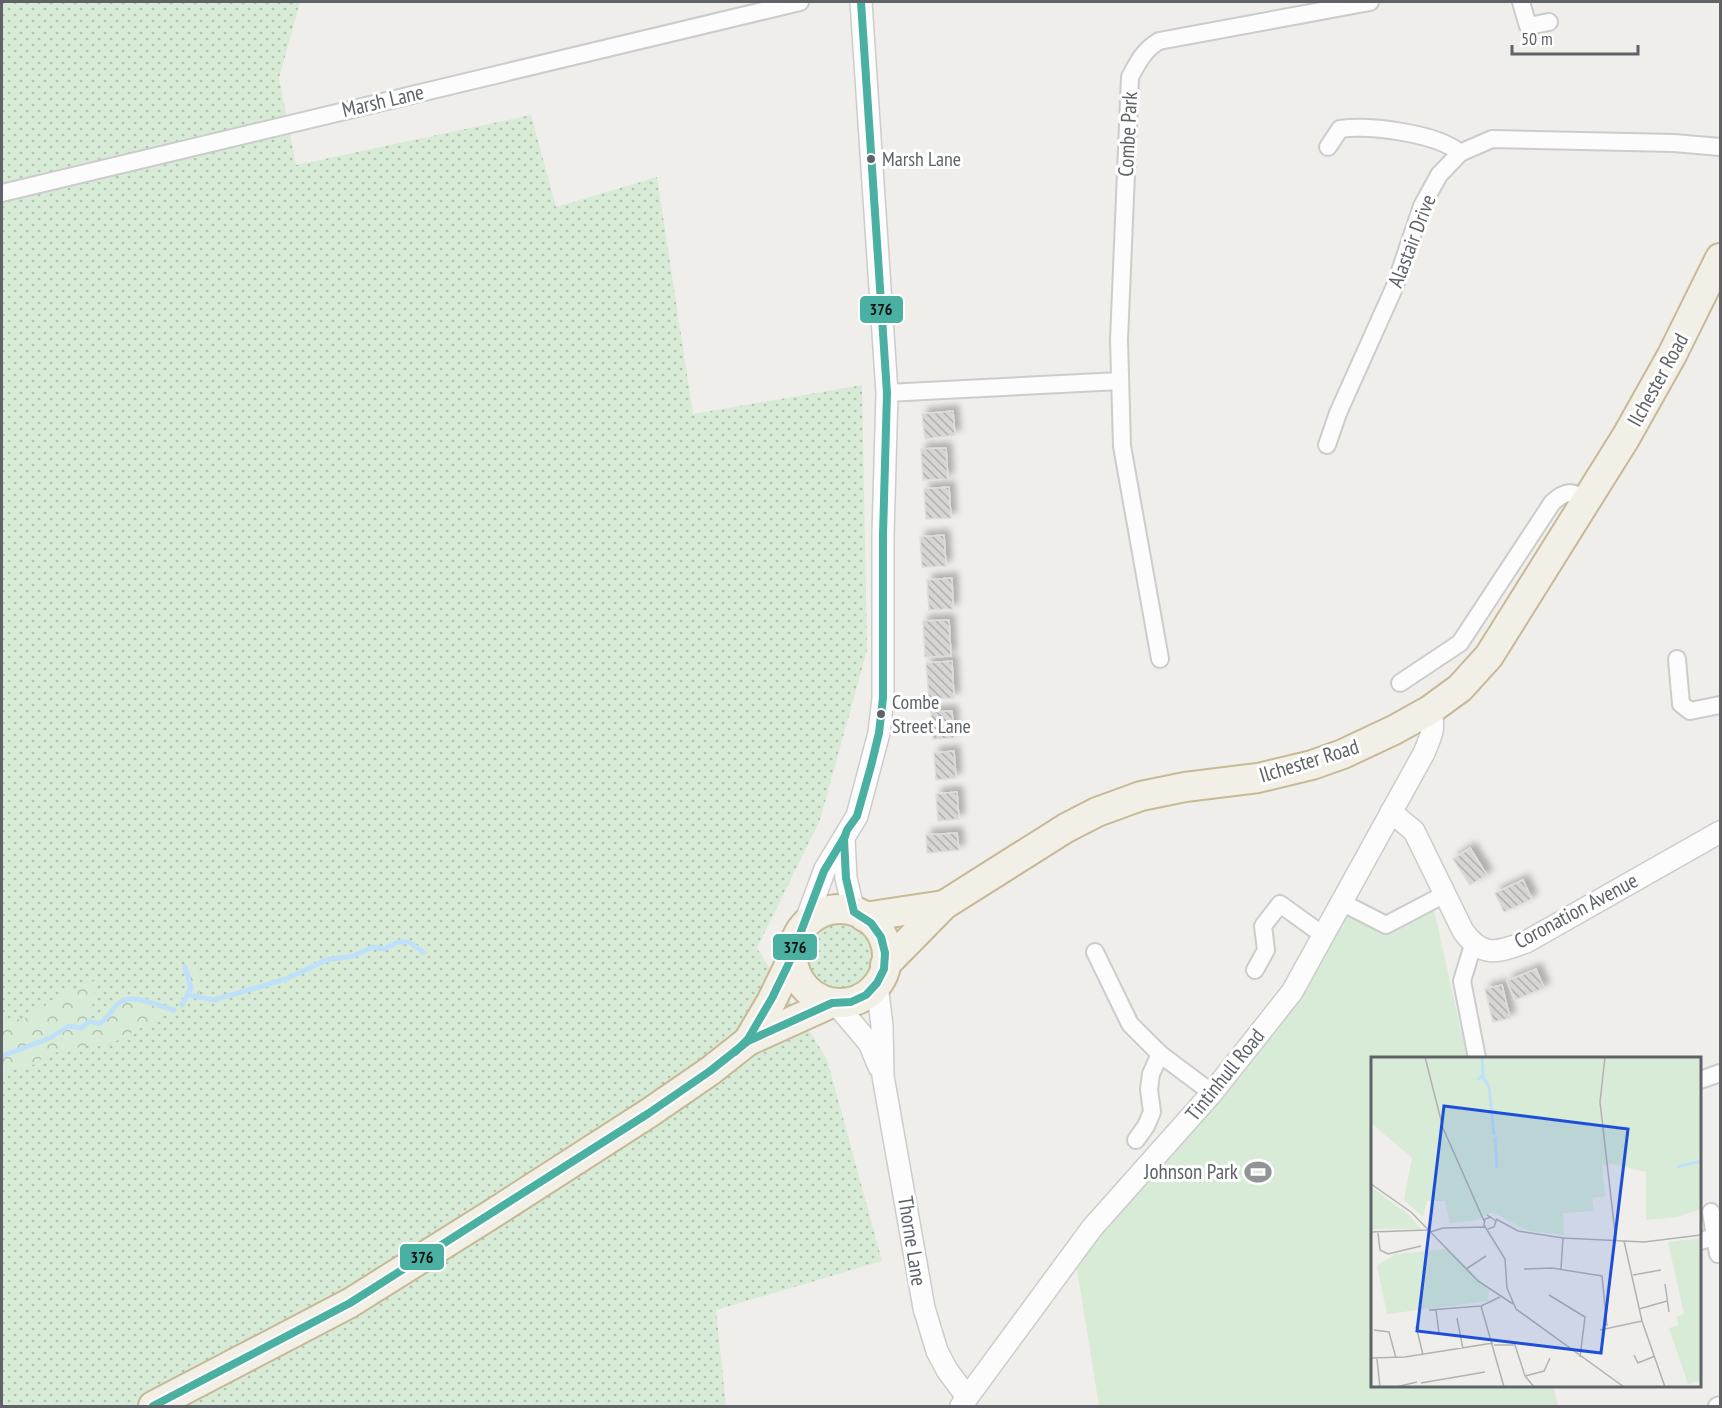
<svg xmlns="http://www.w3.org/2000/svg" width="1722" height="1408" font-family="'PT Sans Narrow',sans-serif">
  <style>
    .grass { fill: url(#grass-dots) }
    .forest { fill: url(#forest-crowns) }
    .pitch { fill: #d8ebd6 }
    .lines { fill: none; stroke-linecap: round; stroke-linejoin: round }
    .stream { stroke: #bfe0f9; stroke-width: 5 }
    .building { fill: url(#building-back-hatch); stroke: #deddd9; stroke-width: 1.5; filter: url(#shadow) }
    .minor-casing { stroke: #cbcccc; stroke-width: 20 }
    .tertiary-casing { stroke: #cbcccc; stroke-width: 24 }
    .trunk-casing { stroke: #c8b996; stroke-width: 32 }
    .minor { stroke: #fdfcfc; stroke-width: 16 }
    .tertiary { stroke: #fdfcfc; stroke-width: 21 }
    .trunk { stroke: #f2f0e6; stroke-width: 28 }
    .bus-1-casing { stroke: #fff; stroke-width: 12 }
    .bus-1 { stroke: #4ab1a2; stroke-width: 8 }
    .bus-dot { fill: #5f6368; stroke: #fff; stroke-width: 2 }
    .labels { text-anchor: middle; stroke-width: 6; stroke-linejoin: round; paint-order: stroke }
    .bus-label { font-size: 20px; fill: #5f6368; stroke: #fff; text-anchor: start }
    .street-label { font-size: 21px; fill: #5f6368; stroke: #fff }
    .poi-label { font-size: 21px; fill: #5f6368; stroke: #fff; text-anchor: end }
    .inset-river { fill: none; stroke: #bfe0f9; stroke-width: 3 }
    .inset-road { fill: none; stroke: #b1b2b2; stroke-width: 1.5 }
    .view { fill: #1d4ed8; fill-opacity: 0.15; stroke: #1d4ed8; stroke-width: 3 }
    .inset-edge { fill: none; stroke: #5f6368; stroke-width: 3 }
    .line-badge { stroke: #fff; stroke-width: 2 }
    .pale-badge-label { font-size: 16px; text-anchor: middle; font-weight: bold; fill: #111 }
  </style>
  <defs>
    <pattern id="grass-dots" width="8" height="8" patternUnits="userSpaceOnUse" patternTransform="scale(1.5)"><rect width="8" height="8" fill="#d8ebd6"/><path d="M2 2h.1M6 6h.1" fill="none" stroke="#b2c2b1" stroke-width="1.8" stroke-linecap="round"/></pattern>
    <pattern id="forest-crowns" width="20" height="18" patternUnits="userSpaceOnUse" patternTransform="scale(1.5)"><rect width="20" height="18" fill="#d8ebd6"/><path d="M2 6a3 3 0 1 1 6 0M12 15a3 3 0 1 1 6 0" fill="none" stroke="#b2c2b1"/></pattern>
    <pattern id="building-back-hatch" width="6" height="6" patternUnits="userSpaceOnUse" patternTransform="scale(1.5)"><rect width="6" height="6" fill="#d6d5d3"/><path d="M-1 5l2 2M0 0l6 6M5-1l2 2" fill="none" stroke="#b1b0af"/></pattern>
    <filter id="shadow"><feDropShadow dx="5.5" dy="-5.5" stdDeviation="3" flood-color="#0004"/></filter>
  </defs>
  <rect width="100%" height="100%" fill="#efeeea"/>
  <g class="grass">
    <polygon points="2,2 300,2 279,78 296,165 531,115 556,207 657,177 693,414 862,385 867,650 820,820 757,948 827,1059 882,1261 716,1310 726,1406 2,1406"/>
    <circle cx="839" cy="956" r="36"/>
  </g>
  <g class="forest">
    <polygon points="193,965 199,971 201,988 197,996 189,995 191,988 185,967"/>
    <path d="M 96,980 L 90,1021 L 99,1024 C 111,1016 111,1009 119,1003 C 134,992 159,1007 174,1010 L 107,1046 L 85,1046 L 45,1055 L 36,1064 L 2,1073 L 2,1019 L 24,1019 L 69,991 Z"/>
  </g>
  <polygon class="pitch" points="1432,901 1467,1058 1372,1058 1372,1386 1553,1386 1558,1406 1099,1406 1074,1251 1212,1093 1341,902 1386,925"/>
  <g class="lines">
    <g class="stream">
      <polyline points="189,995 214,1000 286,979 326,960 353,956 373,947 384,949 398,942 409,942 423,952"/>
      <polyline points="182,1005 191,988 185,967"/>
      <path d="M 2,1056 L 50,1038 L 69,1026 L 81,1028 L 90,1021 L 99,1024 C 111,1016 111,1009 119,1003 C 134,992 159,1007 174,1010"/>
    </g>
  </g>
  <g class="building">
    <polygon points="953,411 955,435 925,439 922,414"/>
    <polygon points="946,448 948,479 923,480 921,449"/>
    <polygon points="949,487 951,518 926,519 924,489"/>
    <polygon points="944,535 946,566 922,567 920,537"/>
    <polygon points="952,578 953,609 929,610 927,580"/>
    <polygon points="949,620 951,656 925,657 923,621"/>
    <polygon points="952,661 954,698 929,699 926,663"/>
    <polygon points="952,711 954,738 933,739 931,712"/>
    <polygon points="954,751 956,778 936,780 934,753"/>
    <polygon points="957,792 959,819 938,821 936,794"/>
    <polygon points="957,833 959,850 927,853 926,835"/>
    <polygon points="1470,848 1487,875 1470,885 1453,859"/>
    <polygon points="1523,880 1532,899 1504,912 1495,893"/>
    <polygon points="1536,969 1544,988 1515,1000 1507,981"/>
    <polygon points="1502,985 1510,1018 1493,1022 1485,989"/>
  </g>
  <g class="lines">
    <defs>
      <g id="minor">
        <polyline points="1521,2 1528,26 1549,22"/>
        <path d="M 1328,147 L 1340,129 C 1370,125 1437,133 1460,153"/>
        <polyline points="2,193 800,2"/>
        <polyline points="887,393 1120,381"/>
        <polyline points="1327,445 1338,413 1395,286 1422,206 1439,175 1460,153 1492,139 1674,143 1720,147"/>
        <path d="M 1160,659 L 1122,446 L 1119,340 L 1130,77 C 1138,62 1144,50 1159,41 L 1370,2"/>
        <polyline points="1677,659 1681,704 1690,711 1720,705"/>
        <path d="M 1400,683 L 1460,643 L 1552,503 C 1566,489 1572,492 1589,499"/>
        <polyline points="1341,902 1386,925 1445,894"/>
        <polyline points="1473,945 1462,981 1477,1058"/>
        <polyline points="1095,952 1130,1024 1160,1054 1212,1093"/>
        <polyline points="1255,970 1266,950 1263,926 1280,904 1323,935"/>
        <polyline points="1700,1080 1720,1073"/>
        <polyline points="1136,1140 1146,1126 1152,1112 1149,1089 1151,1074 1160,1054"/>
        <polyline points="1711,1212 1718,1254"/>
        <polyline points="1700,1241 1715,1237"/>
        <polyline points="1717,1406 1720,1405"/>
      </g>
      <g id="tertiary">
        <path d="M 1391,812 L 1414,831 L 1463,931 C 1483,959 1498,952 1526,942 L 1720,832"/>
        <polyline points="844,839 846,878 854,912"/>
        <polyline points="805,923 825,869 857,816 879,733 883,698 883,535 887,393 861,2"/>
        <polyline points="877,984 882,1026 883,1076 924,1308 937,1351 947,1370 967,1397"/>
        <polyline points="836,1004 869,1043 879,1067"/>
        <path d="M 961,1406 L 1092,1228 L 1212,1093 L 1292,992 L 1424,753 C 1431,735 1436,729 1430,710"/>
      </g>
      <g id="trunk">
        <circle cx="840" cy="956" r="47"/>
        <polyline points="864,917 944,905"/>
        <polyline points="885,965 944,905 1066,828 1097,812 1141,796 1185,787 1258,778 1312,765 1343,754 1394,730 1430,710 1460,688 1489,656 1626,437 1672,355 1720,258"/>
        <polyline points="748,1041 771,1002 794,955"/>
        <polyline points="153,1406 350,1303 492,1214 649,1113 710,1071 748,1041 832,1003"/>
      </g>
    </defs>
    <use href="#minor" class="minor-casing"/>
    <use href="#tertiary" class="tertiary-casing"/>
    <use href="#trunk" class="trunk-casing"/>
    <use href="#minor" class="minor"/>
    <use href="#tertiary" class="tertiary"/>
    <use href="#trunk" class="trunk"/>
    <defs>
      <g id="bus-1">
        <polyline points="735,1052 748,1039 772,998 789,963 824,871 845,836"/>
        <polyline points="153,1406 350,1303 649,1113 710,1071 748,1041 832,1003 851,1002 866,995 877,983 884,969 885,953 881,937 871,923 854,912 846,878 844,839 847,830 857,816 871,766 879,733 883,698 883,535 887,393 861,2"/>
      </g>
    </defs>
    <use href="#bus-1" class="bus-1-casing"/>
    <use href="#bus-1" class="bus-1"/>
  </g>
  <defs>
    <symbol id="stadium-bare" viewBox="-9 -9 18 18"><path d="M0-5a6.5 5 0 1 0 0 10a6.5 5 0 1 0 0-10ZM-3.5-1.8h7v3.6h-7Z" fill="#919496" stroke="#fff" stroke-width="2.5" paint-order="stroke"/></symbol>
  </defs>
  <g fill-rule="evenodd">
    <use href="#stadium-bare" x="1239" y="1153" width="38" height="38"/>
  </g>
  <g class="bus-dot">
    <circle cx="871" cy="159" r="5"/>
    <circle cx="881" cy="714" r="5"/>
  </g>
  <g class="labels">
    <g class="bus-label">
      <text x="882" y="166">Marsh Lane</text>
      <text x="892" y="709">Combe<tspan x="892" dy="24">Street Lane</tspan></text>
    </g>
    <g class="street-label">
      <text transform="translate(383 101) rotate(-13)" y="7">Marsh Lane</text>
      <text transform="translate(1128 134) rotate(-87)" y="7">Combe Park</text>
      <text transform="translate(1412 241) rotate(-69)" y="7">Alastair Drive</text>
      <text transform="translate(1658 380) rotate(-61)" y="7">Ilchester Road</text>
      <text transform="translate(1309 761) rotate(-17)" y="7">Ilchester Road</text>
      <text transform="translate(1576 911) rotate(-28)" y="7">Coronation Avenue</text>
      <text transform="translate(1225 1075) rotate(-51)" y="7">Tintinhull Road</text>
      <text transform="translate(912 1241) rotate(81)" y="7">Thorne Lane</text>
    </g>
    <g class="poi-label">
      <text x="1238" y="1179">Johnson Park</text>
    </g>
  </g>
  <g transform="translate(1371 1057)">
    <rect width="330" height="330" fill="#efeeea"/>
    <path d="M 0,0 L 330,0 L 330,152 L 306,160 L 275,163 L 275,115 L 242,107 L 231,108 L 234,139 L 221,141 L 223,154 L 192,156 L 193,178 L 158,174 L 121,155 L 106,163 L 79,166 L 74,144 L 56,144 L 52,160 L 33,143 L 41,101 L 0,66 ZM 0,130 L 38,158 L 50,172 L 0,172 Z" fill="#d8ebd6"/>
    <path d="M 0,0 L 20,3 L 52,0 L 58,35 L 45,6 L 16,13 L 15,8 L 12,13 L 10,5 L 5,1 L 0,5 ZM 103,0 L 128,0 L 124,58 L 128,68 L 122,67 L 123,78 L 116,45 L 110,40 L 116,36 L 112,23 L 95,31 L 95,24 L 111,17 Z" fill="#d8ebd6"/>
    <path d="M 330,181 L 330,323 L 317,327 L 298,271 L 308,268 L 305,260 L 313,257 L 297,185 Z" fill="#d8ebd6"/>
    <path d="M 77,192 L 118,232 L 117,244 L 16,257 L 6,209 L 24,197 Z" fill="#d8ebd6"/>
    <path class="inset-river" d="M 112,20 L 118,30 L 123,78M 106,23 L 112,18 L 111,0M 124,80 L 126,111M 306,110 L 330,104"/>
    <path class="inset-road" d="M 54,0 L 72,71 L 113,164M 234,0 L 229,45 L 245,184M 0,127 L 40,155 L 107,224 L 142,247M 116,158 L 125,164 L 123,170 L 117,172M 120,160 L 114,162 L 113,168 L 134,202 L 136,231 L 145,252 L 253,330M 125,162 L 147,174 L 192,181 L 273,185 L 330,178M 0,175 L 56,173M 59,175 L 72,171 L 115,170M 7,176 L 9,193 L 17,197 L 50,189M 253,184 L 271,264 L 294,330M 95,212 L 115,199M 153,212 L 181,211 L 231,219 L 236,269M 190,212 L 192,181M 262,218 L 290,213M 294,227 L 298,255M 178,238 L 214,260 L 209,300M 110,249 L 133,330M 110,249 L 129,240M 268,252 L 296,244M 58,253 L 110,249M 65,253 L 68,276M 86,261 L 92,292M 45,269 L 52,298M 3,273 L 18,275 L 25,301M 229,273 L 271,264M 123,288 L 144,288 L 154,319 L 163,330M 263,298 L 267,306 L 284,299M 0,301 L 34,300 L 122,286M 6,302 L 9,330M 154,319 L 173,314 L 179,301M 50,326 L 114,315M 25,330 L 46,325"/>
    <path class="view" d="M 73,49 L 257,72 L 230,296 L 46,274 Z"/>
    <rect width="330" height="330" class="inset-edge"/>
  </g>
  <g class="line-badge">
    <rect x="859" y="295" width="45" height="29" rx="6" fill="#4ab1a2"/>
    <rect x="772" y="933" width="46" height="28" rx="6" fill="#4ab1a2"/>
    <rect x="399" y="1243" width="46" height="28" rx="6" fill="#4ab1a2"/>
  </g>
  <g class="pale-badge-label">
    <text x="881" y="315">376</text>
    <text x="795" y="953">376</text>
    <text x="422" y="1263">376</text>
  </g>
  <rect width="1722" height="1408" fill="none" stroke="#5f6368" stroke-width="6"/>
  <path d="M1512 45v9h126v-9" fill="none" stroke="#5f6368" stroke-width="3"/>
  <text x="1521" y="45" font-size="18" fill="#5f6368" stroke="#ffffff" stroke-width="4.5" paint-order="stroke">50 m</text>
</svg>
